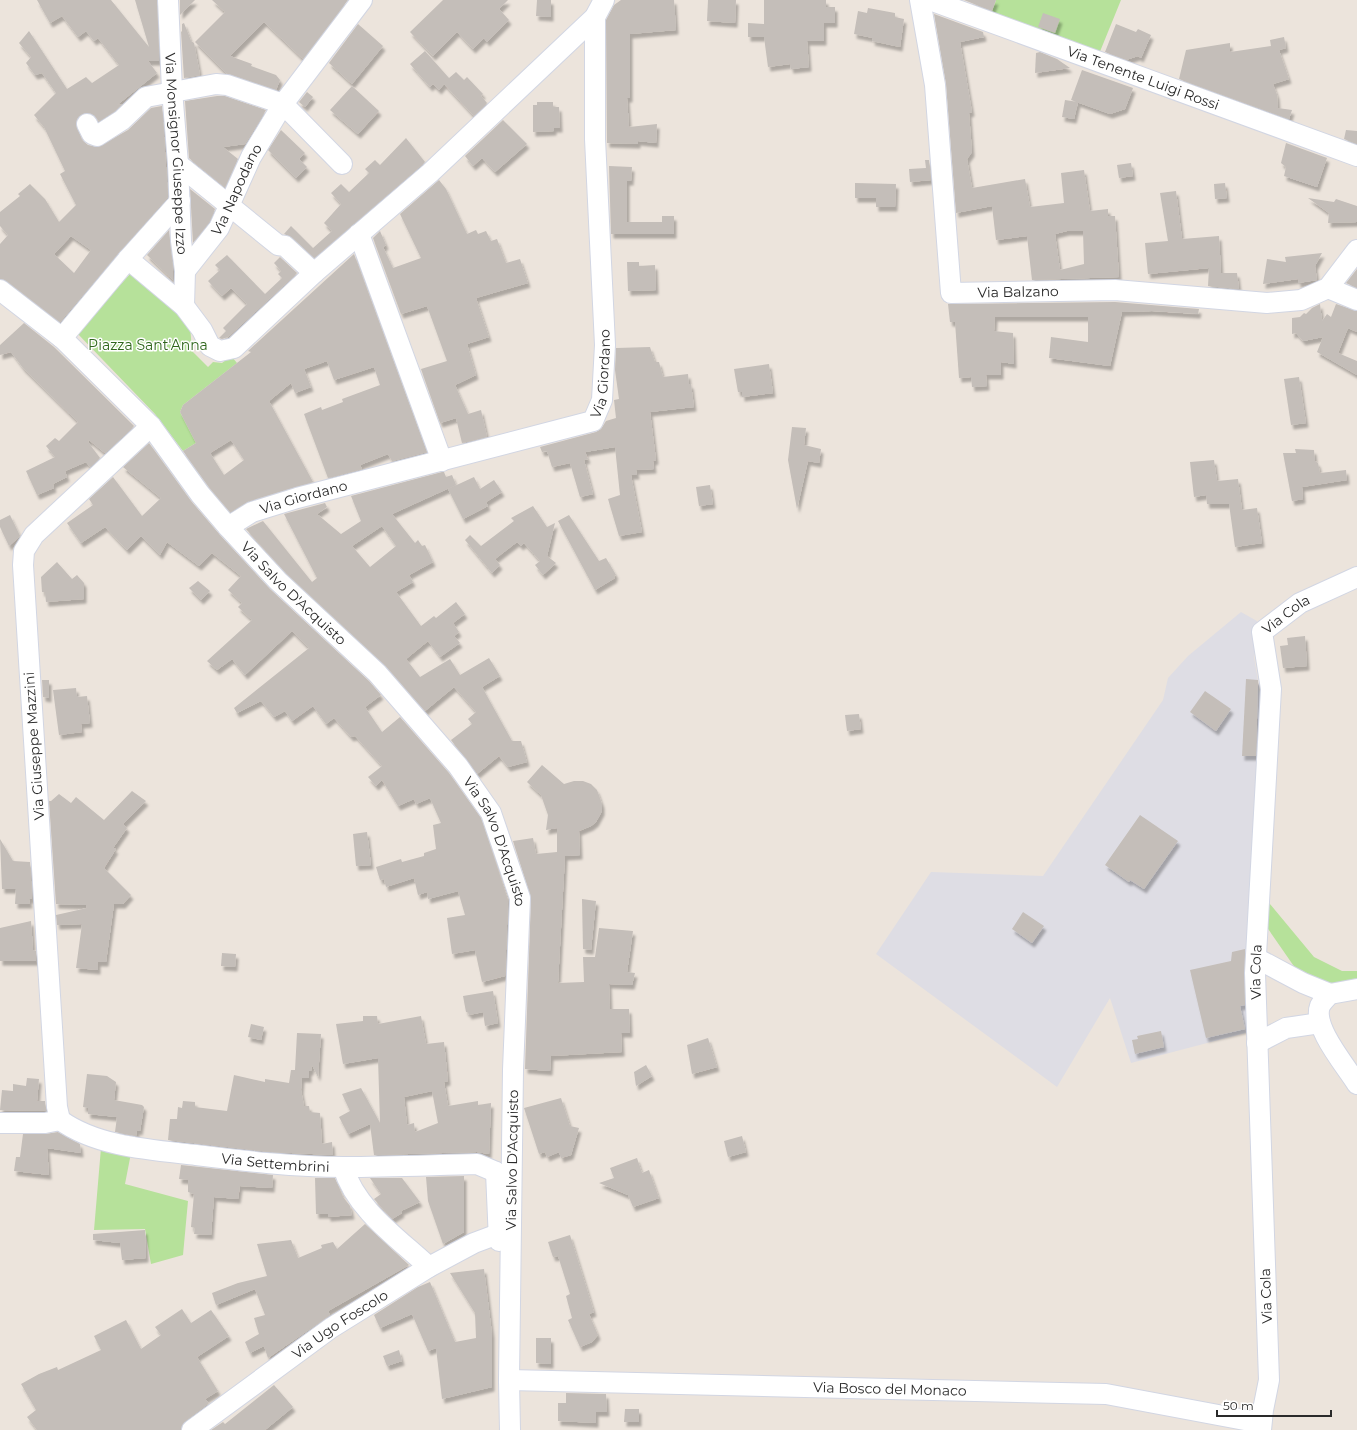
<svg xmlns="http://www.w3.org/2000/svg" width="1357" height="1430" font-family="Montserrat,sans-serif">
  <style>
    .industrial { fill: #dedde4 }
    .green { fill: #b6e19a }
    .building { fill: #c4beb9; fill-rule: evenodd; filter: url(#shadow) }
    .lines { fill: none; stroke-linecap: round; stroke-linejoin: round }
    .minor-casing { stroke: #d2d6e3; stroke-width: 22 }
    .minor { stroke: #fff; stroke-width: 20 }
    .labels { text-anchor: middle; stroke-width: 3; stroke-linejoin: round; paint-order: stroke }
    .street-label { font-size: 14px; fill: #2a2a2a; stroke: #fff }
    .park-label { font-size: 14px; fill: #2f661c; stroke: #fff }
  </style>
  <defs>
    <filter id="shadow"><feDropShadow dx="2.5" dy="4.5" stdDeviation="1" flood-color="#0004"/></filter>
  </defs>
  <rect width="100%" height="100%" fill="#ece4dc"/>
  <polygon class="industrial" points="1241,612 1257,621 1254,657 1260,693 1258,833 1249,1032 1131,1063 1110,998 1057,1087 876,954 931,872 1043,876 1163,700 1168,678 1188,656"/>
  <g class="green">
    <polygon points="996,0 1121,0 1099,54 991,14"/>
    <polygon points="131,273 190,325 192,351 208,367 213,362 222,363 231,356 237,363 183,405 180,412 196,443 183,451 155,414 77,333"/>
    <polygon points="1265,898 1314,957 1342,971 1357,971 1357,985 1327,985 1300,975 1264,923"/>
    <polygon points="101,1148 131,1153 125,1184 188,1201 183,1255 151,1264 145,1229 94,1230"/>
  </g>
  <g class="building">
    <path d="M 37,0 L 111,0 L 149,47 L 135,0 L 157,0 L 159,61 L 148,61 L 157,73 L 117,105 L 122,104 L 115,111 L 99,121 L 94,115 L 87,113 L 78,117 L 76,124 L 82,140 L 88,145 L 98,147 L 128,130 L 151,108 L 162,106 L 168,197 L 119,252 L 60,322 L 7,281 L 0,279 L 0,244 L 8,235 L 0,226 L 0,212 L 20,196 L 18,194 L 30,184 L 45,199 L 59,222 L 76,205 L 60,174 L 65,171 L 44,127 L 34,115 L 56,93 L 42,73 L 35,75 L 26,63 L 31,57 L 19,43 L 29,31 L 67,89 L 86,77 L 92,83 L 119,65 L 98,38 L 94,41 L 86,31 L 78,37 L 62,16 L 50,23 ZM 71,236 L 91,250 L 74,273 L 54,254 Z"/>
    <polygon points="180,0 195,0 180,15"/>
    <polygon points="212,0 348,0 303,59 264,22 230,56 252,64 251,66 276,75 280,80 276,90 226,73 195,42 225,12"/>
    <polygon points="443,0 508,0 499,9 509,20 487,42 484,38 473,49 457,32 433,56 410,32"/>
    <polygon points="537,0 551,0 551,17 536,16"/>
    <polygon points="621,0 674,0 676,30 630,34 630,98 627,98 629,127 657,124 656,143 638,141 638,144 607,143 606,20 614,5"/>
    <polygon points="708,0 736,0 735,23 707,21"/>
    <polygon points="764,0 826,0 826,7 835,7 835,23 824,23 824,41 807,41 809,67 791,69 790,64 768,67 764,37 748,37 748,23 764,24"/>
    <polygon points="964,0 996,0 992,11"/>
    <polygon points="868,8 895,13 895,17 904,19 900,47 872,41 873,38 854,34 858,11 867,13"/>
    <polygon points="1043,13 1060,19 1055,33 1038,27"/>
    <path d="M 934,14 L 983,32 L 984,37 L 960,42 L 972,112 L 969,113 L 972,152 L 967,159 L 972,188 L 1025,179 L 1030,207 L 1064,203 L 1061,173 L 1084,170 L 1090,211 L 1108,209 L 1108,216 L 1115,216 L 1119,277 L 1032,280 L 1027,236 L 996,240 L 992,206 L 956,213 L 946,84 ZM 1067,231 L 1083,231 L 1084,264 L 1060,270 L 1055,234 Z"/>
    <polygon points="184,23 191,41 194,43 200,75 184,78 181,31 182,32 182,24"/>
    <polygon points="358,24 383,46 352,84 329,63"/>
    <polygon points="1116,24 1136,32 1138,29 1151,35 1141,58 1138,56 1126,60 1105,52"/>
    <polygon points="1284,37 1286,48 1279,50 1289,79 1273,84 1277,95 1278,108 1292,110 1289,119 1179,79 1186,50 1230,43 1230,52 1271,46 1270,40"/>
    <polygon points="425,51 449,78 456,72 464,80 467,77 483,94 481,96 487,103 474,116 444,84 439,90 433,84 430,87 410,64"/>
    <polygon points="1040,52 1057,59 1070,68 1035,73 1036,53"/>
    <polygon points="1082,70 1133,88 1125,109 1110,114 1071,100"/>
    <polygon points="352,86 379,111 358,134 330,110"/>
    <polygon points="307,92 313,97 305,107 299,102"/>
    <polygon points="217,96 225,96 266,110 245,144 223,147 238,159 225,187 189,158 185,101"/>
    <polygon points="1065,100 1078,102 1074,119 1062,117"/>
    <polygon points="537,102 553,102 553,107 559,107 560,128 554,128 554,131 533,132 533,105 537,105"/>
    <polygon points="503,120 527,144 495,172 482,158 473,166 465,156"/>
    <polygon points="281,130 305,153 299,159 307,167 296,178 268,150"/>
    <polygon points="1346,130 1357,131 1357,144 1344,139"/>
    <polygon points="406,138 425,162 314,258 293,238 284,234 291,226 313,248 332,231 324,223 341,204 331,193 341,184 349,192 369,173 365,169 375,160 380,165"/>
    <polygon points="1286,143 1327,158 1317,187 1284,176 1286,167 1281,163"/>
    <polygon points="925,160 929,160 931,180 910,182 909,169 926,168"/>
    <polygon points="1131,163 1133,176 1119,178 1117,165"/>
    <polygon points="609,166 632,167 631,181 627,181 627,222 662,222 662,216 674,216 674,234 611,234"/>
    <polygon points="439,180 446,189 467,234 476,230 478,234 486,231 491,241 497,239 506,263 520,259 528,283 476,298 489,337 467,344 476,375 455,385 468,414 481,410 487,437 462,443 456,418 440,423 421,369 447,361 427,306 401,314 373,238 380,231 386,245 383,247 393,268 421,258 400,214"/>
    <polygon points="855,183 896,184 895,207 876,207 876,198 855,198"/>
    <polygon points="1225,183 1227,198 1215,199 1214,184"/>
    <polygon points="190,189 215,209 209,222 193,243"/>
    <polygon points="1176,191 1182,239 1219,236 1221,273 1237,273 1239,289 1208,286 1209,268 1148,274 1145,243 1168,241 1160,193"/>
    <polygon points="1308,198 1334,202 1336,199 1357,206 1357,222 1328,223 1329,213"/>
    <polygon points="169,230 173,272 173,280 147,255"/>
    <polygon points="1322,253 1315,266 1317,280 1298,283 1298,279 1263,284 1267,259 1286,262 1285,257"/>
    <path d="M 354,254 L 427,452 L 392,461 L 388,454 L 360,465 L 362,469 L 328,478 L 304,414 L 321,407 L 322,410 L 343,402 L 342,399 L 380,385 L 374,367 L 334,380 L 327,361 L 304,369 L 311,387 L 295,393 L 291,383 L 269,401 L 313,482 L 249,501 L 230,512 L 209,487 L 183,451 L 196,443 L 180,412 L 183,405 L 251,352 L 248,351 ZM 231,440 L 244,460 L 224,475 L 210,453 Z"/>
    <polygon points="227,255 265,294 282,278 278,274 281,271 274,263 280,257 297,273 228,337 222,339 219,338 226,331 223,328 247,304 231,288 222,296 208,281 220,270 215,265"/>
    <polygon points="627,262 639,262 639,266 655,265 656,290 628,291"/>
    <polygon points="1357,269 1357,288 1346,283"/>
    <polygon points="1115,302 1199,309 1198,314 1152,311 1122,312 1110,366 1049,358 1051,337 1088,342 1088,317 995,317 994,331 1013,333 1014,364 1001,362 1001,375 986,375 987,386 972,387 971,377 959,378 955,322 950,322 948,304"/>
    <polygon points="1320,304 1322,321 1327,314 1331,317 1336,304 1357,311 1357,332 1348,328 1338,353 1357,361 1357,375 1317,352 1323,337 1303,341 1296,333 1292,334 1292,318 1300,317 1304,313 1306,314 1312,308"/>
    <polygon points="24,323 54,347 134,426 105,453 89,440 88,442 100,458 90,467 86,462 65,471 67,477 53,484 54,488 37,495 26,471 55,457 46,446 55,438 59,441 78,422 23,368 11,352 0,355 0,345"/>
    <polygon points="650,347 655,362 659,362 663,377 688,374 689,384 691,384 694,407 650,412 656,460 653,461 654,469 636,470 637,475 631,475 642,532 619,536 608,499 620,495 615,447 585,452 588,459 584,460 593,494 580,497 570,463 552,467 547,451 542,452 540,447 596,432 601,429 606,421 616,418 614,400 619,399 615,370 616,348"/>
    <polygon points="769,364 773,393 742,397 742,392 738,392 734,369"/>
    <polygon points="1299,377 1306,423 1291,425 1284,379"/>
    <polygon points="792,427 806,428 804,445 821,449 819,463 808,461 797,509 788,460"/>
    <polygon points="149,443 191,501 220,535 270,589 369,681 381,695 365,707 382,732 400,717 449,773 481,818 508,900 505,976 482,982 475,950 452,954 447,918 465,915 458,891 428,899 427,892 418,895 414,878 386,887 384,879 380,880 376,867 401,859 402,862 424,856 424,853 436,849 433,825 441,823 430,798 416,804 414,799 398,806 382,780 376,786 368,777 382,766 355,736 351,737 334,718 326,724 313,706 292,721 285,711 274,717 261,701 237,713 234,708 309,648 292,631 245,675 232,659 217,670 207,661 252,620 238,607 242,603 228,590 241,576 212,553 199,566 167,542 160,555 141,536 127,550 105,527 81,543 67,523 93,505 89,499 113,477 142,516 161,498 123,467"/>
    <polygon points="1295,449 1314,450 1315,461 1318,463 1320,473 1346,470 1347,480 1302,487 1303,499 1292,501 1283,453 1296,453"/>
    <polygon points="1214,460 1217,481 1238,479 1242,510 1257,508 1262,543 1235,547 1229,504 1207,504 1206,495 1194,497 1190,462"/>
    <path d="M 442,472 L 444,472 L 446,477 L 452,475 L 456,485 L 392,514 L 415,543 L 418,540 L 422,546 L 425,545 L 433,562 L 409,575 L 413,582 L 396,592 L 421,626 L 434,616 L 436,618 L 456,602 L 465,614 L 453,623 L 459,632 L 454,636 L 460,643 L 440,657 L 428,641 L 406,659 L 420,677 L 450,659 L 460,675 L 489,658 L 500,676 L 482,687 L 512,741 L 521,741 L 527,762 L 508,767 L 499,756 L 477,774 L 451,740 L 472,724 L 468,719 L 476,712 L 454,687 L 425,711 L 385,665 L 286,573 L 246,529 L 263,521 L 312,582 L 317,578 L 284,514 L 325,503 L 327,507 L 317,514 L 341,534 L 361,521 L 351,496 ZM 382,526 L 396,546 L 370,567 L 352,546 Z"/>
    <polygon points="474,477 480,489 494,480 502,492 486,502 488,506 463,519 448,489"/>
    <polygon points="710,485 713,504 699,506 696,487"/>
    <polygon points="533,506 547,527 555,523 547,556 556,563 543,575 535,565 540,561 524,543 521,546 517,542 495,559 500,565 492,573 465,540 470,535 481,546 514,521 511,518"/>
    <polygon points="10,515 20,536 9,546 0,527 0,520"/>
    <polygon points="569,515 599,561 606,558 616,575 614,576 615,578 595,590 558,521"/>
    <polygon points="57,562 72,579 77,575 84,583 84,599 46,602 45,592 42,592 41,577"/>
    <polygon points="198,581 210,591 201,600 189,588"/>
    <polygon points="1305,636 1307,666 1283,668 1280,646 1288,645 1287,638"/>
    <polygon points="1246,679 1258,680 1258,683 1256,756 1242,756"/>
    <polygon points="42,680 49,680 49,698 43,697"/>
    <polygon points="76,688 77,697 87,696 90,723 81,724 82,732 59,735 53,690"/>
    <polygon points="1205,691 1231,709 1216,731 1190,712"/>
    <polygon points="859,714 861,729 847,731 845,715"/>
    <polygon points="542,765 564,784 574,781 583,781 591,784 597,790 602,804 602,811 596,822 591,826 579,831 580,855 565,856 558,983 584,982 583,957 595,957 599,928 633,931 627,972 635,973 632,985 609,984 610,1009 629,1009 630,1033 621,1033 622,1052 551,1056 550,1071 525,1069 531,898 513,841 533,838 536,854 557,852 557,828 546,830 548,815 541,795 527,782"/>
    <polygon points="132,791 146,801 123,824 127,828 113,848 116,849 104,868 131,895 123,904 114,904 106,962 98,962 98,970 76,968 82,924 57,925 56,915 87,908 86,905 56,904 49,801 51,801 59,794 71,803 76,797 104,820"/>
    <polygon points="1140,815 1178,841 1144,889 1130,880 1129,882 1105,865"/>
    <polygon points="367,832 371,865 356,866 353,834"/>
    <polygon points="0,839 13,861 30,862 32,899 29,899 30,904 15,904 16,889 2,889"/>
    <polygon points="582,899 596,901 591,950 583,949"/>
    <polygon points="1023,912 1044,926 1032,943 1012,929"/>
    <polygon points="31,921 33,950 36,951 36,961 0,961 0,928"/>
    <polygon points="1245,949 1245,1005 1240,1006 1245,1029 1206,1038 1190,970 1231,961 1232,952"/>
    <polygon points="222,953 236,954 235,967 221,966"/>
    <polygon points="493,991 498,1023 485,1026 483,1012 469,1015 468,1012 466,1012 463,996"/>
    <path d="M 363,1016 L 377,1016 L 378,1024 L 421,1016 L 426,1044 L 444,1042 L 448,1081 L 444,1082 L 448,1106 L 478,1101 L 478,1105 L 491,1103 L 489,1154 L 477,1152 L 374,1155 L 370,1124 L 348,1134 L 339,1117 L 350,1111 L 342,1094 L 361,1088 L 380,1123 L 378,1058 L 343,1064 L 336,1024 L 363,1021 ZM 432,1091 L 438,1123 L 415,1132 L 414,1123 L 407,1125 L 404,1097 Z"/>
    <polygon points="251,1024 264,1027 261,1040 248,1037"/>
    <polygon points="1161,1031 1164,1047 1135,1054 1132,1040 1138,1039 1137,1036"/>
    <polygon points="297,1033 321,1034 318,1077 312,1065 311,1071 309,1071 309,1078 302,1078 301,1090 304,1106 309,1106 310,1112 320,1113 322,1144 332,1142 333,1155 271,1152 168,1140 170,1119 177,1119 178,1107 182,1108 183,1101 195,1102 195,1107 227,1111 234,1075 265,1082 265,1079 289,1083 291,1070 295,1070"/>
    <polygon points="708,1038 717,1067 692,1074 687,1045"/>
    <polygon points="646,1065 652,1076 636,1086 634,1072"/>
    <polygon points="87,1074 107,1076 116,1082 114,1100 142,1105 144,1107 140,1131 137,1130 136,1136 115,1132 117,1117 88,1114 88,1108 83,1107"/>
    <polygon points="27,1078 39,1079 37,1101 45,1101 46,1111 0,1110 2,1090 13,1091 13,1084 26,1086"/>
    <polygon points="561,1098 570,1126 579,1128 571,1155 561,1158 559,1152 547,1157 545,1152 539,1154 524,1108"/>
    <polygon points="58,1132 80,1144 81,1153 47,1148 49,1175 14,1171 16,1157 20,1157 23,1134 45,1134"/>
    <polygon points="742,1136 746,1152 728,1157 724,1141"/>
    <polygon points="637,1158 642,1173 649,1170 659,1198 633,1207 628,1195 599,1183 614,1178 610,1168"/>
    <polygon points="181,1165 273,1175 272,1188 240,1186 238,1199 214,1197 211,1235 194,1234 195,1228 191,1227 194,1194 188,1192 188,1180 179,1179"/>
    <polygon points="464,1176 464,1232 443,1244 428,1201 426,1177"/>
    <polygon points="315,1178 335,1178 343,1197 350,1206 352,1215 328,1217 328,1214 316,1214"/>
    <polygon points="370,1178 402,1178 420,1202 401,1211 402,1213 392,1219 374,1199 381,1194"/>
    <polygon points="365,1224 409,1265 328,1311 330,1315 268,1358 264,1346 250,1353 245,1342 259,1334 254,1318 265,1315 255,1289 216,1305 212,1293 238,1283 267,1276 257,1244 291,1240 298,1258 322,1248 321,1245 333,1242 337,1249"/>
    <polygon points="145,1230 146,1258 122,1260 120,1243 93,1240 93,1234"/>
    <polygon points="570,1235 594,1312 589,1314 598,1335 592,1342 580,1347 568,1320 572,1318 566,1296 570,1294 558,1256 553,1257 548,1242"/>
    <polygon points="484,1269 492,1334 492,1387 442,1399 436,1348 428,1351 412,1314 380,1328 374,1315 418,1287 430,1282 455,1342 476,1338 475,1313 450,1273"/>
    <polygon points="182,1309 191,1323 211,1310 229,1336 197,1357 218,1391 205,1399 209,1403 185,1421 181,1430 37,1430 27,1417 36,1410 21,1384 39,1374 57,1367 58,1370 101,1350 94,1336 126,1320 141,1349 161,1335 155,1327"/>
    <polygon points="536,1338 551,1338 551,1364 536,1363"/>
    <polygon points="399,1350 402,1361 387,1366 383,1356"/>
    <polygon points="274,1385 293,1407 265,1430 211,1430 223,1422 225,1424"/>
    <polygon points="566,1393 606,1394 607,1412 596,1412 596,1423 558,1421 558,1403 566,1403"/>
    <polygon points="625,1409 639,1409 639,1422 624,1422"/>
  </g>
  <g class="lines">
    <defs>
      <g id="minor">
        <path id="s1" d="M 168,0 L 172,90 L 178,164 L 181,241 L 185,271 L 184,306"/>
        <path id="s2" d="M 920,0 L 935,85 L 951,293 L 1115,290 L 1267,303 L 1301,300 L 1328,288 L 1357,250"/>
        <path id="s3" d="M 930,0 L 1357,156"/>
        <polyline points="87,124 92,134 97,136 122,120 146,97 216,84 227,85 283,104 342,164"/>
        <polyline points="178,164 278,245 285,246 314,273"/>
        <polyline points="359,234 442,461"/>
        <polyline points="128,259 184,306 202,330 210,346 220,351 234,348 314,273 430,173 595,17 604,0"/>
        <path id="s4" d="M 185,271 L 219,228 L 251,157 L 283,104 L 362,0"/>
        <polyline points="1328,288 1357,300"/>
        <path id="s5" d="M 0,290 L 62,338 L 151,426 L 200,494 L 228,527 L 278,581 L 377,673 L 458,766 L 491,813 L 520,898 L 513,1070 L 509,1380 L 510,1430"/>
        <polyline points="62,338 128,259 180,201"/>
        <path id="s6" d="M 228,527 L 252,512 L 297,498 L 593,421 L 602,400 L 605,345 L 595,139 L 595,17"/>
        <polyline points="1256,958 1303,983 1330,994"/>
        <path d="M 1357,989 L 1330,994 C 1327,997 1322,1002 1320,1006 C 1312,1027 1346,1066 1357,1084"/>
        <polyline points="1257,1043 1286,1028 1320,1023"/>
        <polyline points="60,1120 57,1107 23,565 24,551 34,535 151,426"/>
        <path id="s7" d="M 60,1120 C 97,1147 152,1150 196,1155 C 245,1161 294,1167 344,1167 C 388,1167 433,1165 477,1164 L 496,1172"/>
        <polyline points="0,1123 45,1123 60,1120"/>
        <path d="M 343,1167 C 356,1210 398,1238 429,1267"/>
        <polyline points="496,1172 499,1241"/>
        <path id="s8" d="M 509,1380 L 1106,1394 L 1261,1423"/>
        <path id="s9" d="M 192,1430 L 331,1328 L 429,1267 L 474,1243 L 498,1234"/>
        <path id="s10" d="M 1261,1430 L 1263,1410 L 1269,1380 L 1255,973 L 1271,689 L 1262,632 L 1300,603 L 1357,577"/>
      </g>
    </defs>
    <use href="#minor" class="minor-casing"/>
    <use href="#minor" class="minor"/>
  </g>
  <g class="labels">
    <g class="street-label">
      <text dy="5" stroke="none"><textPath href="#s3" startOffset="227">Via Tenente Luigi Rossi</textPath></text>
      <text dy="5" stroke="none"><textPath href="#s1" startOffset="154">Via Monsignor Giuseppe Izzo</textPath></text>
      <text dy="5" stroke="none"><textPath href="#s4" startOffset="97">Via Napodano</textPath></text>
      <text dy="5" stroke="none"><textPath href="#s2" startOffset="362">Via Balzano</textPath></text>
      <text dy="5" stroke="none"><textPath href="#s6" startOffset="430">Via Giordano</textPath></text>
      <text dy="5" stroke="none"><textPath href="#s6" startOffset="82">Via Giordano</textPath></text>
      <text dy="5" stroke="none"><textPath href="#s5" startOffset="424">Via Salvo D'Acquisto</textPath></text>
      <text dy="5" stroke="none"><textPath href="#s10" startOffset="830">Via Cola</textPath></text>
      <text transform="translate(34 746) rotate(-94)" y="5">Via Giuseppe Mazzini</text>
      <text dy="5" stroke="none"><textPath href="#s5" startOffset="748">Via Salvo D'Acquisto</textPath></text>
      <text dy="5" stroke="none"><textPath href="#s10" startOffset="459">Via Cola</textPath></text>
      <text transform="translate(512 1160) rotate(-89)" y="5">Via Salvo D'Acquisto</text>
      <text dy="5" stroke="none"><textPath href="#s7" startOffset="222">Via Settembrini</textPath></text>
      <text transform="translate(1266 1296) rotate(-92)" y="5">Via Cola</text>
      <text dy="5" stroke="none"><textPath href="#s9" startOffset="182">Via Ugo Foscolo</textPath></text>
      <text dy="5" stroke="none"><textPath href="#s8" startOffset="381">Via Bosco del Monaco</textPath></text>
    </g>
    <g class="park-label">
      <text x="148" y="350">Piazza Sant'Anna</text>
    </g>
  </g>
  <path d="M1217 1410v6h114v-6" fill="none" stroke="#2a2a2a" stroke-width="2"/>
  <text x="1223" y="1410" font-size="12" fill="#2a2a2a" stroke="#ffffff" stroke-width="3" paint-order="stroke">50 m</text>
</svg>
